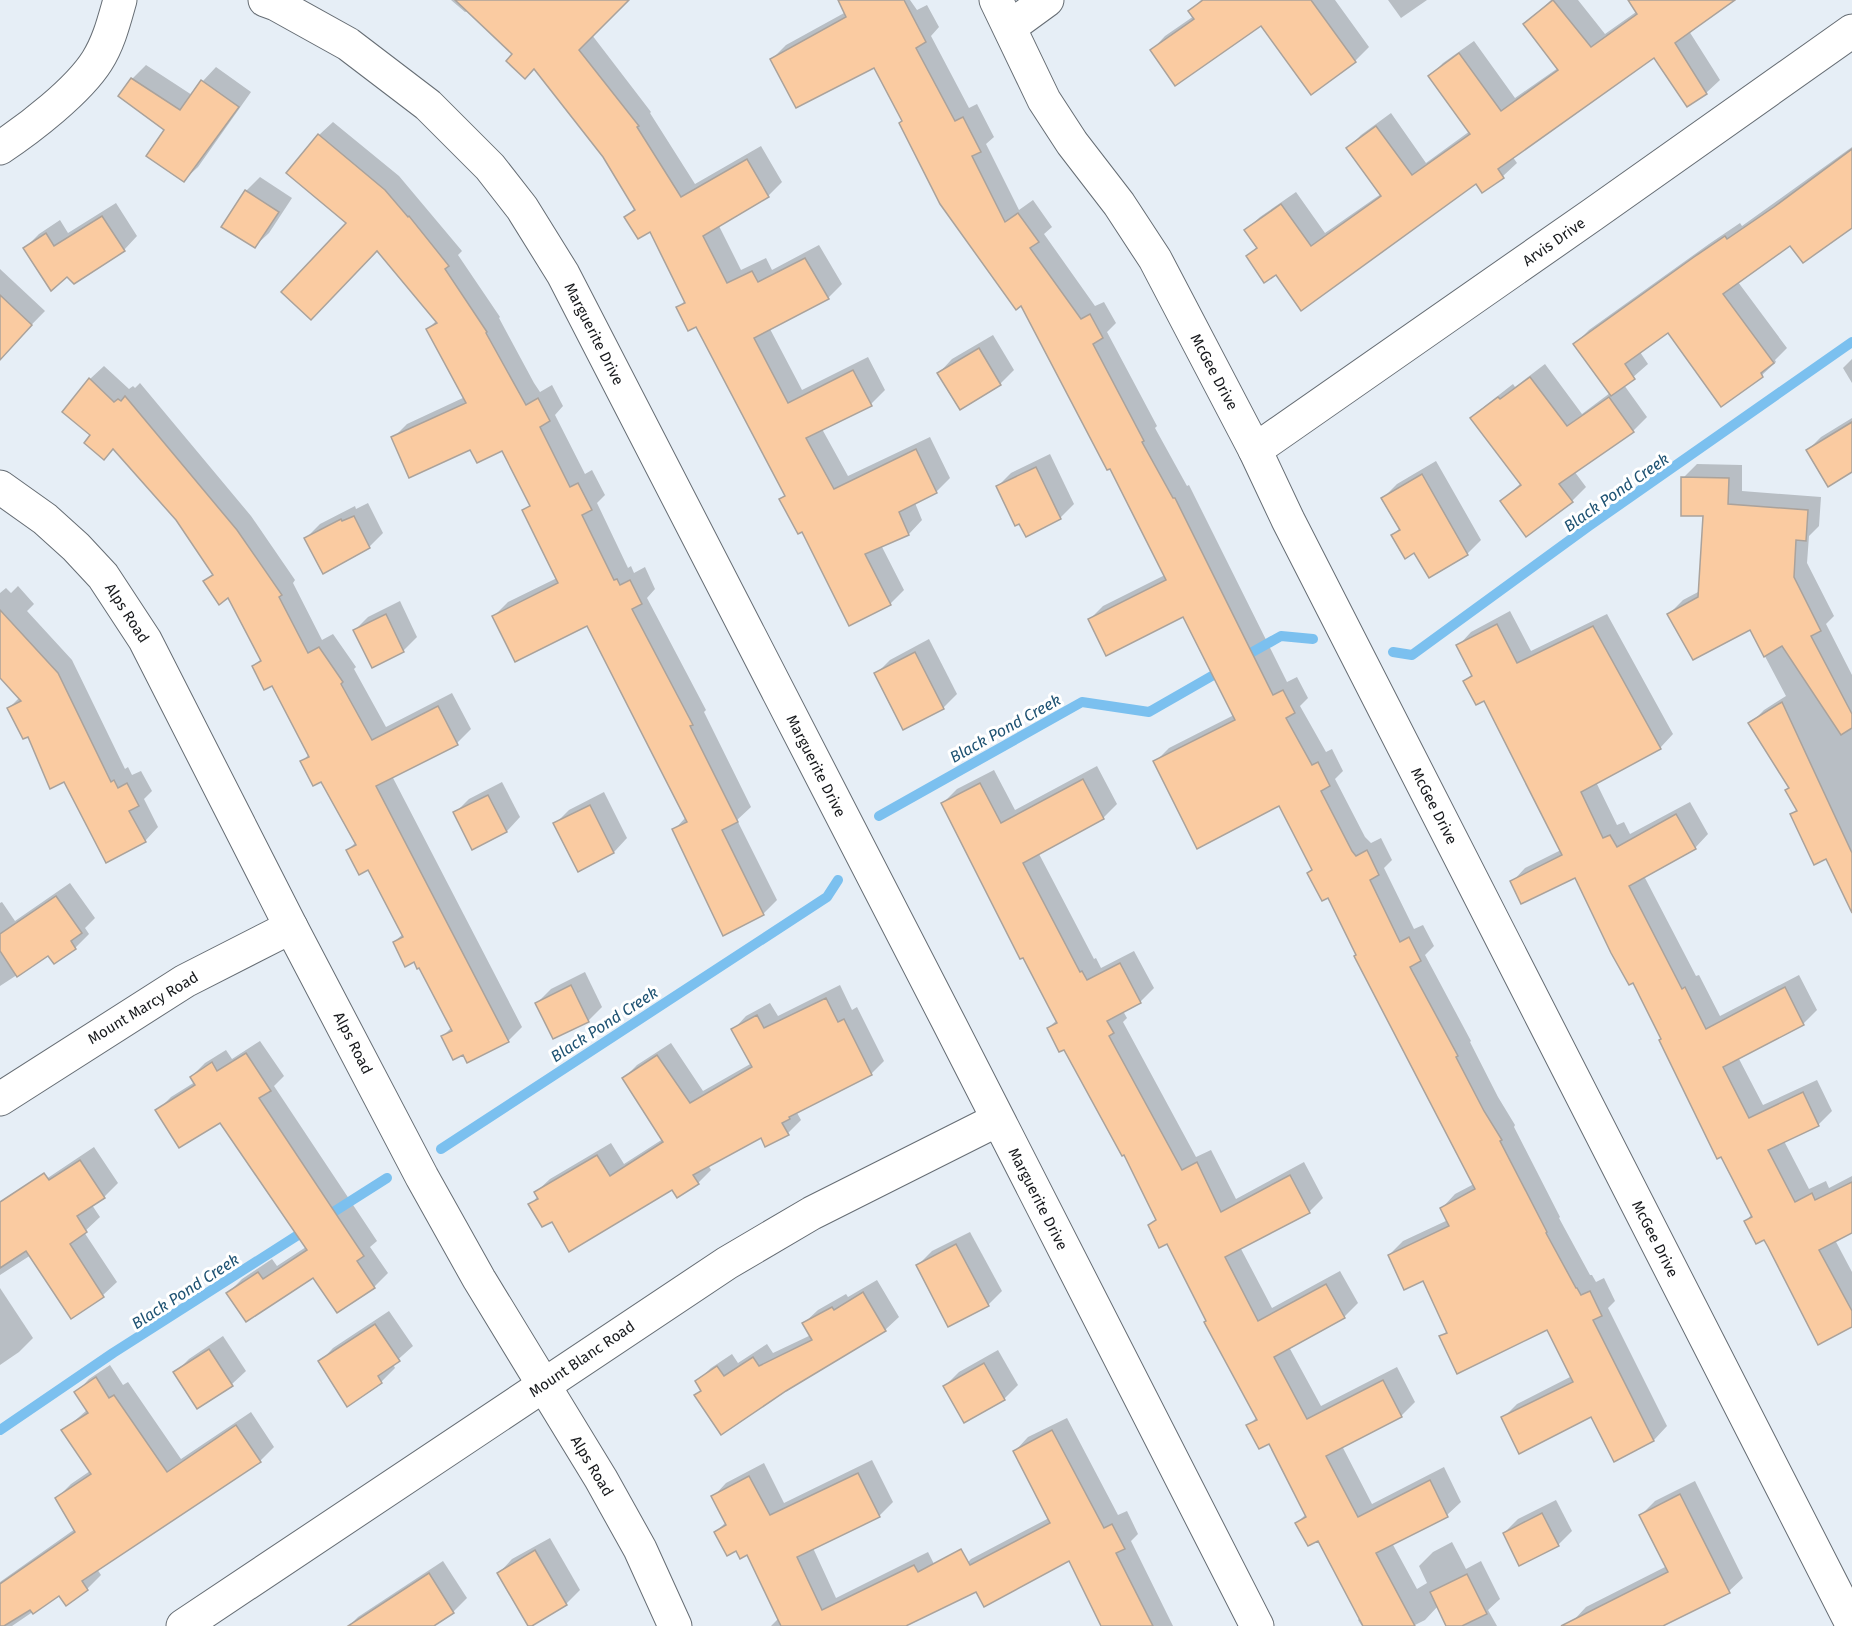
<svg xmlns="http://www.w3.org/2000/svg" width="1852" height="1626" font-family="'Fira Sans',sans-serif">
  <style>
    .shadow { fill: #0003 }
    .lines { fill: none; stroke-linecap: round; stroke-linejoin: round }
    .stream { stroke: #7bc0ef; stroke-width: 10 }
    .building { fill: #facba1; stroke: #aaa29b; stroke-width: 1.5 }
    .minor-casing { stroke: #666d74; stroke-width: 35 }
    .minor { stroke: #fff; stroke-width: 33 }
    .labels { text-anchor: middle; stroke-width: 6; stroke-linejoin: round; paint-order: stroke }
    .street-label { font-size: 15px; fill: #181a1d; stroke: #fff }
    .water-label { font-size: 16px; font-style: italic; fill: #1e5272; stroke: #fff }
  </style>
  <rect width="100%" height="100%" fill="#e6eef6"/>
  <g class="shadow">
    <polygon points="451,0 495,0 465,12"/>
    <polygon points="564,0 627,0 592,35 651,112 650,113 695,184 761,146 782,182 768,196 719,226 741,270 766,258 772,270 819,245 842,284 828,298 770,329 802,390 868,357 885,390 871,404 822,429 848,476 930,437 950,478 936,492 915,503 922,520 909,534 881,545 904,590 890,604 850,624 802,530 781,499 786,494 697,325 678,307 686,300 650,230 626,217 636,207 604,156"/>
    <polygon points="840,0 910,0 917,10 927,5 939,27 931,36 969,108 977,104 994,137 986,144 1019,210 1033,200 1052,227 1044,234 1095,306 1104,302 1116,323 1107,332 1157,426 1155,428 1187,486 1189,485 1287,682 1297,677 1308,698 1300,706 1326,752 1332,749 1343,771 1335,779 1365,837 1371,843 1381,838 1392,860 1384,868 1414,929 1423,925 1434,946 1425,955 1471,1041 1470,1042 1498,1097 1515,1125 1514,1127 1560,1217 1559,1218 1590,1275 1592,1275 1596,1282 1604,1278 1615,1301 1608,1308 1667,1426 1654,1440 1592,1415 1503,1418 1517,1404 1572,1376 1548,1328 1441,1337 1448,1330 1423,1279 1389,1255 1403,1241 1448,1220 1442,1208 1455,1194 1474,1184 1328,896 1309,873 1313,869 1280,804 1155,762 1169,748 1234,715 1183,615 1089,620 1103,606 1165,575 1110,467 1022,304 904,121 874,66 772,59 786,45 846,12"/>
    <polygon points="1201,0 1335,0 1369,47 1355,61 1311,93 1261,24 1152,50 1165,36 1194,16 1190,11"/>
    <polygon points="1388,0 1427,0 1401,18"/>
    <polygon points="1551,0 1578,0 1605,34 1653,0 1733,0 1689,31 1720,80 1706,93 1655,56 1512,156 1517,163 1503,176 1483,191 1477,182 1276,273 1248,256 1258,246 1246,230 1260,217 1296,192 1325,233 1381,194 1348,148 1361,135 1391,113 1426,163 1470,131 1430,76 1443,63 1474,41 1515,98 1558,68 1525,24"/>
    <polygon points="146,65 192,95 203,81 216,67 251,92 198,167 184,180 166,130 132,79"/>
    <polygon points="333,122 399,176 462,251 458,255 500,317 499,318 534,383 540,392 552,385 563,406 555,415 585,474 592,470 605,495 597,503 628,568 631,566 634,573 645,567 655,589 647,598 706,710 704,712 751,807 737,820 777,900 763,914 674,830 686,817 588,624 494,616 508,602 557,578 524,511 531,504 502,449 393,438 407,424 465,397 428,329 437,320 377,249 348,223 319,135"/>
    <polygon points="1852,147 1852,226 1791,244 1738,282 1787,348 1775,360 1776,362 1762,375 1722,405 1668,331 1640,352 1648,364 1624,385 1647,417 1633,431 1574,471 1586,487 1572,501 1502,501 1521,483 1472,418 1486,405 1513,384 1515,387 1545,364 1582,414 1610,393 1575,344 1589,330 1709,244 1740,223 1742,226"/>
    <polygon points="260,177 292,198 269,233 255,246 246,191"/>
    <polygon points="116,203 137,236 124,250 25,248 39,234 60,220 68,233"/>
    <polygon points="0,269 45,311 0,357"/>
    <polygon points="993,335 1014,370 1000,384 960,408 939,373 952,359"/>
    <polygon points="1852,359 1852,383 1843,368"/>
    <polygon points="104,366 129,389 133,386 135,388 140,383 251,516 295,580 293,583 322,640 333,634 356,667 354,669 386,727 452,693 471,729 457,743 392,776 522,1027 508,1041 463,1053 443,1036 452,1027 420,966 394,942 403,934 368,867 348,850 356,842 322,780 302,762 309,754 272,684 254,666 261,659 229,596 205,581 214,573 177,519 114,448 92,435 90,379"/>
    <polygon points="1852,418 1852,470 1808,450 1821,437"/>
    <polygon points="1050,454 1074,504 1060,518 997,487 1011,473"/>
    <polygon points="1436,461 1481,540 1467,554 1415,551 1393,535 1400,528 1383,498 1397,484"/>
    <polygon points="1697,464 1742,465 1742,491 1821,497 1819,526 1809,536 1807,563 1834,616 1826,624 1852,675 1852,910 1827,857 1791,815 1798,808 1790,787 1750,724 1764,710 1786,696 1750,628 1669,614 1683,600 1700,591 1705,515 1683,478"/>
    <polygon points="368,503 383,533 369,547 306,538 320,524 355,506 356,509"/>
    <polygon points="18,586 34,604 27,611 72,660 125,769 128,767 132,775 141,771 152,791 144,799 158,827 145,841 65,780 9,708 20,697 0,676 0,593 6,588 11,593"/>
    <polygon points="400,601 417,637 403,651 354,631 368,617"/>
    <polygon points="1510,611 1531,651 1607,614 1673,734 1660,748 1596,782 1617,825 1624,822 1630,834 1690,802 1708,834 1695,848 1644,876 1696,976 1699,975 1720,1016 1799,975 1817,1010 1803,1024 1738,1057 1763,1105 1817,1080 1832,1111 1818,1125 1784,1141 1809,1189 1826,1181 1829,1188 1852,1176 1852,1231 1835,1240 1852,1272 1852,1325 1746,1221 1752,1214 1633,981 1576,876 1512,882 1525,868 1561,850 1485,699 1465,682 1472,674 1458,646 1471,632"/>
    <polygon points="929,639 957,694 943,708 876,674 890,660"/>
    <polygon points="1097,766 1117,804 1103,818 1039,854 1094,959 1096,958 1101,968 1134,951 1154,988 1140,1002 1123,1011 1127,1018 1123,1022 1196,1157 1211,1150 1236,1199 1304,1162 1323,1198 1309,1212 1240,1247 1272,1308 1340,1271 1358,1303 1344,1317 1289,1347 1321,1406 1397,1367 1415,1402 1401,1416 1342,1446 1372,1504 1444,1467 1461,1502 1447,1515 1392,1543 1417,1589 1427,1583 1419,1566 1433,1552 1452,1542 1466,1569 1481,1561 1500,1599 1488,1610 1497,1626 1448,1626 1438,1606 1425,1620 1413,1626 1362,1626 1358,1620 1360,1618 1318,1539 1297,1523 1306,1514 1269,1442 1248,1426 1257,1417 1167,1242 1149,1225 1157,1218 1124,1153 1064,1048 1048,1028 1057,1020 943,803 957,789 994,770 1015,810"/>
    <polygon points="502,782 520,817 507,831 455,813 469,799"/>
    <polygon points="604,792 627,838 614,852 578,870 555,824 569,810"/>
    <polygon points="70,883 95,918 85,928 89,934 75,948 49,954 0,986 0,903 2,902 15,921"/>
    <polygon points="585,972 602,1007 588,1021 537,1003 551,989"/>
    <polygon points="840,985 852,1010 857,1007 884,1061 871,1074 796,1111 801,1120 788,1133 761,1136 708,1165 711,1170 698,1183 672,1188 552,1220 530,1205 538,1196 536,1192 550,1179 611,1143 624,1164 663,1139 624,1078 637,1065 671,1043 703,1091 752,1063 733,1030 746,1016 770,1003 778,1016"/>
    <polygon points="260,1041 284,1076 274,1086 377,1241 370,1247 388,1273 374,1287 314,1276 228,1293 242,1279 272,1259 277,1266 306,1247 220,1121 157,1111 171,1097 195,1082 191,1077 205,1063 226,1050 232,1059"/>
    <polygon points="94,1147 118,1183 104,1197 92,1205 100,1217 84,1232 117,1282 103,1295 71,1317 31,1255 0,1275 0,1210"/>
    <polygon points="970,1232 1002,1291 988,1305 918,1265 932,1251"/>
    <polygon points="877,1280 899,1317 885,1330 696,1396 702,1390 697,1381 711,1368 732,1354 738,1363 767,1344 773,1353 811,1335 804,1323 818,1310 846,1294 848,1297"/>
    <polygon points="0,1288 33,1338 19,1352 0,1365"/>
    <polygon points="389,1311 413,1346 393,1364 395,1368 381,1382 320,1362 333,1348"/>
    <polygon points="223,1336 246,1371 232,1384 175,1373 189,1359"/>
    <polygon points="998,1350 1018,1385 1004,1399 945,1386 959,1372"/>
    <polygon points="110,1365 123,1385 128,1382 181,1459 251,1412 274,1447 261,1460 97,1569 101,1575 87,1589 66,1604 59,1594 12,1626 0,1626 0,1582 75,1529 57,1498 71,1484 90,1471 63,1431 87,1410 76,1393 89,1379"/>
    <polygon points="1067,1418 1118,1515 1127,1511 1138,1534 1131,1541 1173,1626 1103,1626 1069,1559 977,1590 957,1573 971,1559 1049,1518 1015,1451 1028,1437"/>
    <polygon points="872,1460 893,1502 879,1516 813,1548 836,1598 928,1552 940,1576 850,1626 771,1626 779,1618 748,1553 737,1549 716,1532 726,1522 713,1497 726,1483 764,1463 784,1503"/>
    <polygon points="1695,1481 1743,1578 1729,1591 1659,1626 1575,1626 1573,1621 1586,1607 1667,1566 1641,1515 1655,1501"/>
    <polygon points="1556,1500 1572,1531 1558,1545 1504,1533 1518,1519"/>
    <polygon points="550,1538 580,1590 566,1604 499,1573 512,1559"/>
    <polygon points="443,1561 467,1598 453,1612 431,1626 349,1626 358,1617"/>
  </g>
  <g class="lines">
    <g class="stream">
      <polyline points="1393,652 1412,655 1589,526 1852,342"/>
      <polyline points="1240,659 1281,636 1313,639"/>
      <polyline points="879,816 1082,702 1149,712 1224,669"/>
      <polyline points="441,1149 827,897 838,880"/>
      <polyline points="324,1218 387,1178"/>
      <polyline points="0,1430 113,1353 309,1228"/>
    </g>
  </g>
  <g class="building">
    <polygon points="455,0 629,0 579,50 639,126 637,127 681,197 747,159 769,197 703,236 727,283 752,271 758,282 805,258 829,299 754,338 788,403 853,370 872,406 806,438 834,489 916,449 937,493 899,512 909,535 865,554 891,605 849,626 802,532 798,534 779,499 785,496 696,327 688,331 676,307 685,303 650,232 638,239 624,217 635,210 603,157 534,69 525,79 506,61 512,54"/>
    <polygon points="838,0 904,0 926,42 916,48 955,121 963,117 981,152 972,156 1005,222 1018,213 1039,242 1030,248 1081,319 1090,314 1103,338 1093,344 1144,441 1142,442 1173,498 1175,498 1273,695 1283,690 1295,713 1286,718 1312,765 1318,762 1330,786 1321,791 1352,851 1356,856 1367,850 1379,875 1370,880 1400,942 1409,937 1421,961 1410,967 1458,1056 1456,1057 1484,1111 1502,1140 1500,1141 1547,1232 1546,1233 1576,1288 1577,1288 1581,1295 1590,1291 1602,1316 1593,1320 1654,1441 1614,1462 1591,1417 1519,1454 1501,1417 1573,1382 1547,1330 1457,1374 1439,1336 1447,1333 1423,1281 1404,1290 1388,1255 1449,1226 1440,1208 1475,1189 1354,956 1356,955 1328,898 1322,901 1307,873 1312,870 1279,806 1197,849 1153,761 1235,720 1183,617 1106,656 1088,619 1166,580 1110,469 1107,470 1021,306 1016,310 940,204 899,123 902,121 874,68 796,108 770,59 846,17"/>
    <polygon points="1203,0 1311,0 1356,62 1311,95 1261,26 1175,86 1150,50 1194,19 1188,11"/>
    <polygon points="1553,0 1591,47 1637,14 1628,0 1735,0 1675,43 1707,94 1687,107 1654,58 1498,169 1504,178 1482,193 1476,184 1301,311 1276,275 1264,283 1246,256 1257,248 1244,230 1281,204 1311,246 1381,196 1346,148 1376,126 1412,175 1470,134 1428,76 1459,53 1501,111 1558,70 1523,24"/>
    <polygon points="131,78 180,110 201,80 239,107 184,182 146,156 164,130 118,96"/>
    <polygon points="318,134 385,190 408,217 409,216 449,266 445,269 487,332 486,333 526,405 538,398 550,421 540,427 570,487 578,483 592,510 582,515 614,580 617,579 620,585 630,580 642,604 632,609 693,725 690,726 738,822 722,830 764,915 723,936 672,829 687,822 587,626 515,662 492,616 558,583 522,510 530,506 502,451 477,463 470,450 409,478 391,437 466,403 426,329 437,323 377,251 311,320 281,292 346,223 286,173"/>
    <polygon points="1852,149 1852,228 1803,263 1790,246 1723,294 1774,363 1761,373 1763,377 1721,407 1668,333 1625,364 1635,379 1611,396 1573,344 1694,257 1725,236 1727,239 1774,207"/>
    <polygon points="245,190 279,212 255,248 221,227"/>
    <polygon points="102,216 125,251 74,284 67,277 51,291 23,248 46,233 54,246"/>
    <polygon points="0,295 32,325 0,360"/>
    <polygon points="979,348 1001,385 960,410 937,373"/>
    <polygon points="1530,377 1567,426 1609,397 1634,432 1559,484 1573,502 1526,537 1500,501 1521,485 1470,418 1498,397 1500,399"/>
    <polygon points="89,378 114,402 118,399 121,401 125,396 237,530 282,595 279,597 308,653 319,647 343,682 341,684 372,740 438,706 458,745 376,786 509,1042 467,1063 463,1055 453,1060 441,1036 452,1031 419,968 417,969 414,962 405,967 393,942 403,937 368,870 359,875 346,850 356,845 321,782 313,786 300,761 309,757 272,686 264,690 252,666 261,661 228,598 219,605 203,581 213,575 176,520 113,449 104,460 84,443 90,435 62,412"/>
    <polygon points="1852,422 1852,472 1828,487 1806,450"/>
    <polygon points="1036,467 1061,519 1026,537 1019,524 1015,526 996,486"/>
    <polygon points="1422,474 1468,555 1429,578 1414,553 1405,559 1391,535 1400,530 1381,498"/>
    <polygon points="1681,477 1729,478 1728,504 1808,510 1806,541 1796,540 1794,577 1821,631 1811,636 1852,714 1852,728 1841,735 1782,646 1764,657 1750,630 1693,660 1667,614 1698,597 1703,516 1681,516"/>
    <polygon points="354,516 370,548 323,574 304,538 341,519 342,521"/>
    <polygon points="0,610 58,673 111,782 114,780 118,788 127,783 139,806 129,811 146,842 106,863 64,782 50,789 28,737 23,739 7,708 21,701 0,678"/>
    <polygon points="386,614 404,652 372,668 353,630"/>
    <polygon points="1497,624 1517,663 1593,626 1661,749 1581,792 1603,838 1610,835 1617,847 1676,814 1696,849 1629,886 1682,989 1685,987 1706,1029 1785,987 1804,1025 1723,1067 1749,1118 1803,1092 1819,1126 1768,1150 1795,1202 1812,1193 1815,1200 1852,1182 1852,1233 1819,1250 1852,1311 1852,1327 1818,1345 1768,1247 1764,1240 1756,1244 1744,1221 1752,1217 1721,1157 1717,1159 1659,1040 1661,1039 1633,983 1629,985 1611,953 1575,878 1521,904 1510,881 1562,855 1484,701 1476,705 1463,681 1472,676 1456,645"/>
    <polygon points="915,652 944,709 903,730 874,673"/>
    <polygon points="1782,702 1852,853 1852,913 1826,859 1814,865 1790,814 1797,811 1785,790 1789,788 1748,723"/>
    <polygon points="1083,779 1104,819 1023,863 1080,972 1082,971 1087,980 1120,963 1141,1003 1107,1021 1114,1033 1109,1036 1182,1170 1197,1162 1221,1212 1290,1175 1310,1213 1225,1257 1258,1321 1326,1284 1345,1318 1274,1357 1307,1419 1383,1380 1402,1417 1326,1456 1358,1517 1430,1480 1448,1517 1376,1553 1415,1626 1363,1626 1318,1541 1308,1546 1295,1523 1306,1517 1269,1444 1259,1449 1246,1425 1257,1420 1204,1322 1206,1321 1167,1244 1159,1248 1148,1225 1156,1220 1124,1155 1122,1156 1064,1050 1059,1052 1047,1028 1057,1023 1023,958 1020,959 941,803 980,783 1001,823"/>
    <polygon points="488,795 507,832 472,850 453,812"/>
    <polygon points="590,805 614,853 578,872 553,823"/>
    <polygon points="56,896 82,933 71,941 76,949 54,964 48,956 17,977 0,951 0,934"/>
    <polygon points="571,985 589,1022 553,1039 535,1003"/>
    <polygon points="826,998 838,1022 844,1019 872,1075 789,1117 790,1119 782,1123 789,1135 765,1147 761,1138 693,1175 699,1184 677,1198 672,1190 569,1252 552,1222 542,1227 528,1204 538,1199 534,1192 597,1155 610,1176 663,1142 622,1078 657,1055 690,1103 752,1067 731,1029 757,1015 764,1028"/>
    <polygon points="246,1053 271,1091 259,1098 364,1256 357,1261 375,1288 337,1313 313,1278 246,1322 226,1293 258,1272 263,1279 307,1250 220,1123 179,1148 155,1110 195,1085 190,1077 212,1062 217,1071"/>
    <polygon points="80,1160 105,1198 77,1216 87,1232 70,1244 104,1297 71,1319 26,1251 0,1268 0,1202 44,1173 49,1180"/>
    <polygon points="956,1244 989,1306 948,1327 916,1265"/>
    <polygon points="863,1292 886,1331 786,1391 721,1435 694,1395 701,1391 695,1381 717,1366 724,1376 753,1357 759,1366 812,1340 802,1323 832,1307 834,1310"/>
    <polygon points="375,1324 400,1361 378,1376 382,1383 347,1407 318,1361"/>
    <polygon points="209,1349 233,1386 197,1409 173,1372"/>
    <polygon points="984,1363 1005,1400 964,1423 943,1386"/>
    <polygon points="96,1377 109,1398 114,1395 167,1472 236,1425 261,1462 82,1581 88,1590 66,1606 59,1596 33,1614 30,1610 4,1626 0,1626 0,1584 75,1532 55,1498 91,1474 61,1430 88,1413 74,1392"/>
    <polygon points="1052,1430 1104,1528 1112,1524 1125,1549 1116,1553 1153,1626 1101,1626 1069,1561 984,1607 976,1592 906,1626 781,1626 747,1555 740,1559 736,1551 727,1556 714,1532 726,1525 711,1496 749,1476 770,1515 858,1473 880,1517 797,1557 822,1610 914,1565 918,1572 961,1549 970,1565 1050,1523 1013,1451"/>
    <polygon points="1680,1494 1730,1593 1663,1626 1561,1626 1668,1572 1639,1515"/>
    <polygon points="1542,1513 1559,1546 1519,1566 1503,1533"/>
    <polygon points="535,1550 567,1605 532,1626 528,1626 497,1573"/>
    <polygon points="429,1573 454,1613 434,1626 348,1626"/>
    <polygon points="1467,1574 1487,1614 1462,1626 1446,1626 1430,1592"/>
  </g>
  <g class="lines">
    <defs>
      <g id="minor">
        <polyline points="265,0 276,4 348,44 428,105 490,167 522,208 563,274 948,1021 1257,1626"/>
        <polyline points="996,0 1044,100 1072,143 1119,204 1155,259 1255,450 1288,520 1852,1624"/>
        <polyline points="1010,27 1047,0"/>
        <path d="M 0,148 C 30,128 78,91 97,61 C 109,42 114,21 120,0"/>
        <polyline points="1255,450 1592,215 1852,31"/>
        <polyline points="0,487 45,519 76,547 103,576 145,640 291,927 422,1177 479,1279 601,1479 640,1549 675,1626"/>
        <polyline points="0,1099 185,981 291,927"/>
        <polyline points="183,1626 727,1263 812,1213 997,1120"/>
      </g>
    </defs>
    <use href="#minor" class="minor-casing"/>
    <use href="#minor" class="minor"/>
  </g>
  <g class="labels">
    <g class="street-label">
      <text transform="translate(1554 242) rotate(-35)" y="5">Arvis Drive</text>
      <text transform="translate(594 334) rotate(63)" y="5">Marguerite Drive</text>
      <text transform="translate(1214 372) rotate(62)" y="5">McGee Drive</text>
      <text transform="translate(127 613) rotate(57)" y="5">Alps Road</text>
      <text transform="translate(816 766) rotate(63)" y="5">Marguerite Drive</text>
      <text transform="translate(1434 806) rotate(63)" y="5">McGee Drive</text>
      <text transform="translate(143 1008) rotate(-31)" y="5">Mount Marcy Road</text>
      <text transform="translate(353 1043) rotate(63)" y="5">Alps Road</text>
      <text transform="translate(1038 1199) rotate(63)" y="5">Marguerite Drive</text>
      <text transform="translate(1655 1239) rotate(63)" y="5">McGee Drive</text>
      <text transform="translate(582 1359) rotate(-34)" y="5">Mount Blanc Road</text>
      <text transform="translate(592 1466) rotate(59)" y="5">Alps Road</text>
    </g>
    <g class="water-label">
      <text transform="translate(1616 492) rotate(-35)" y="6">Black Pond Creek</text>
      <text transform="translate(1005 728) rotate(-29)" y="6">Black Pond Creek</text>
      <text transform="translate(604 1024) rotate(-33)" y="6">Black Pond Creek</text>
      <text transform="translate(185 1291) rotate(-33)" y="6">Black Pond Creek</text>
    </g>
  </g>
</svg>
